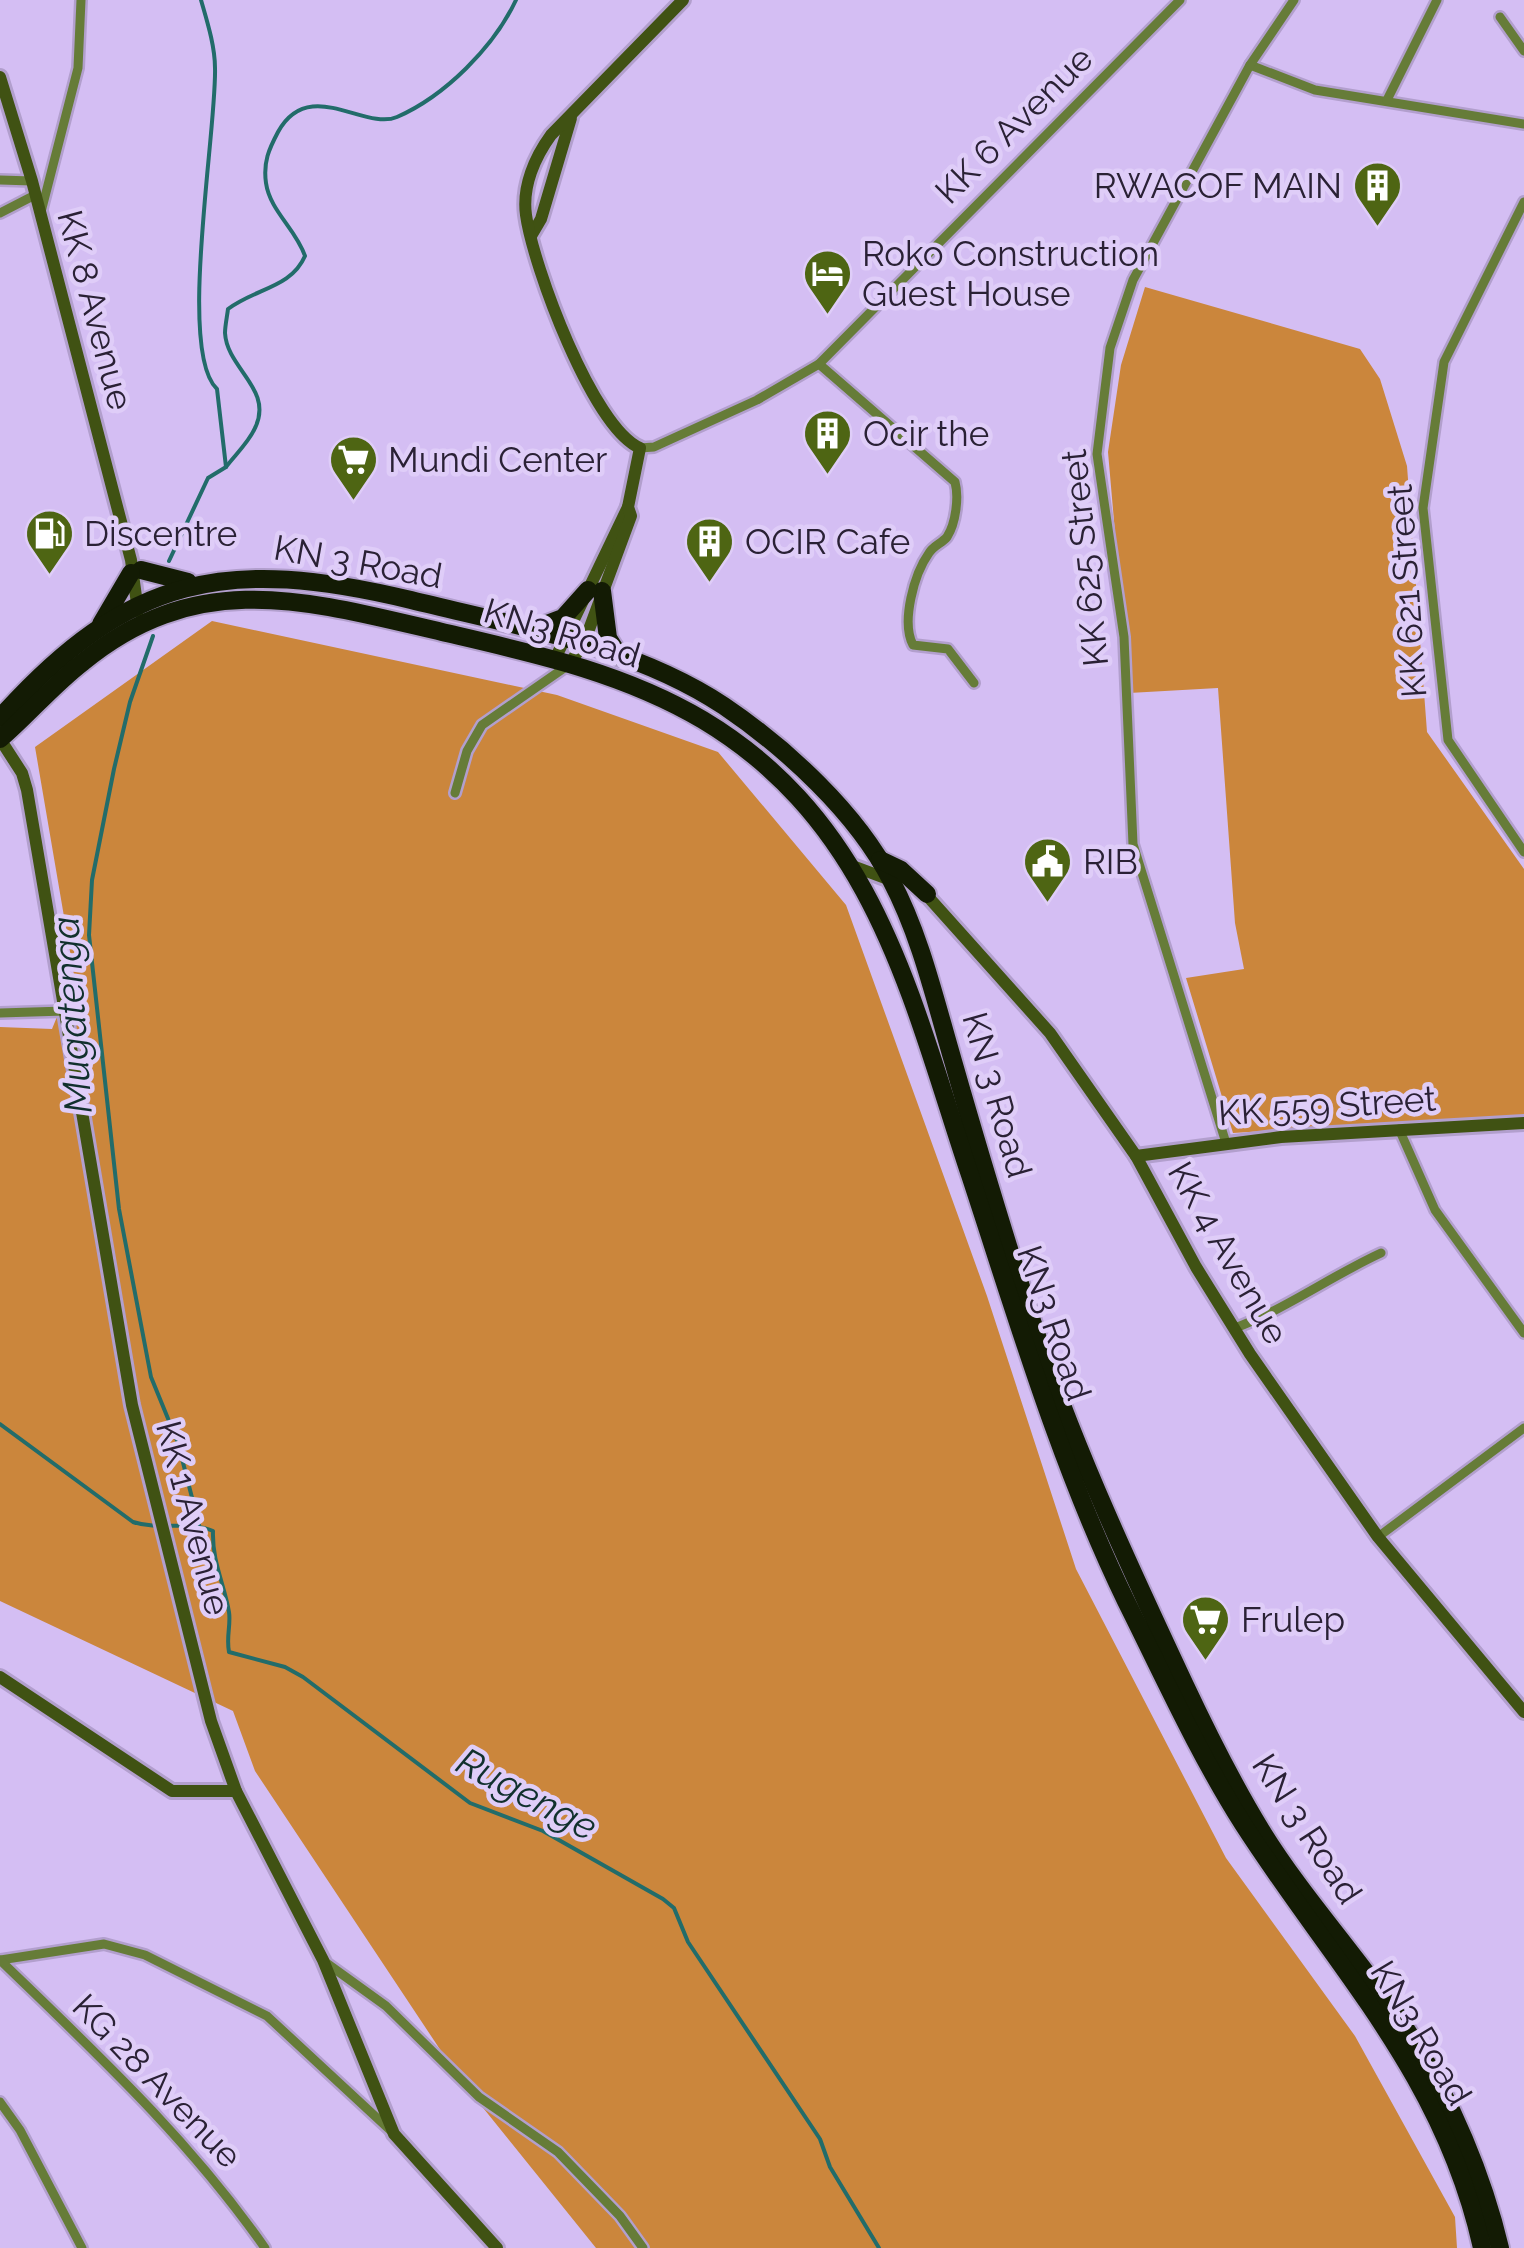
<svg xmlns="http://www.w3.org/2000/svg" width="1524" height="2248" font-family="Raleway,sans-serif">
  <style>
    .green { fill: #cb863c }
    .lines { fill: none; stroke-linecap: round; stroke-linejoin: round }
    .stream { stroke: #226c6a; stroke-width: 4 }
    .street-casing { stroke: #b29fcd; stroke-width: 14 }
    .secondary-casing { stroke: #b29fcd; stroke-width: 18 }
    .highway-casing { stroke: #b29fcd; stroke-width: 22 }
    .street { stroke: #667c38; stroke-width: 9 }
    .secondary { stroke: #405213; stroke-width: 12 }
    .highway { stroke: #131b04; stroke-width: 18 }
    .labels { text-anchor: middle; stroke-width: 9; stroke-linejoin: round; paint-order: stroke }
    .street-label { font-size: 35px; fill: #2a2135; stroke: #dfcdf8 }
    .poi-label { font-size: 35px; fill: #2a2135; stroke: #dfcdf8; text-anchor: start }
    .water-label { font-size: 38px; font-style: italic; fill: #11302d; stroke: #dfcdf8 }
  </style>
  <rect width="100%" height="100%" fill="#d4bef3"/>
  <g class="green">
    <polygon points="1145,287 1360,349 1380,379 1407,466 1427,732 1524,869 1524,1115 1233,1133 1186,978 1244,969 1235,923 1218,688 1129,693 1108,452 1121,365"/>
    <polygon points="212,621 557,695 718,752 846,905 987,1296 1076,1569 1226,1858 1355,2036 1455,2217 1457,2248 596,2248 459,2078 255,1771 233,1711 0,1601 0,1027 52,1029 74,975 35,747"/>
  </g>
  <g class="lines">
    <g class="stream">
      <path d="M 226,467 C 235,455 249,442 255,428 C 274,389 227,369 225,333 C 225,326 227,317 228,309 C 256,288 291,288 305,256 C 296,229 270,211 266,183 C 263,162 269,149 278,132 C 309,76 364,131 397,117 C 445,96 494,47 516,0"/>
      <path d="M 169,561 L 208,478 L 226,467 L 217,389 C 177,352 217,130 215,68 C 215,46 207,21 201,0"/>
      <polyline points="153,636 130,702 114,769 92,880 89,935 119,1209 151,1377 178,1443 199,1525"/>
      <path d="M 0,1424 L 133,1522 C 160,1531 188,1520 213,1531 C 212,1562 224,1583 229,1612 C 231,1625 226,1637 229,1652 L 285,1667 L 303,1677 L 470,1803 L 543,1831 L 663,1899 L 674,1908 L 688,1942 L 820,2139 L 830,2167 L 879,2248"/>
    </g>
    <defs>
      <g id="street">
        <polyline points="1500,17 1524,51"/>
        <polyline points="1250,65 1315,90 1524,124"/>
        <polyline points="1387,100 1437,0"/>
        <polyline points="0,180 32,181"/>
        <polyline points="1524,202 1444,362 1423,508 1448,740 1524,852"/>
        <polyline points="41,212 78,68 81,0"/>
        <polyline points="0,213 35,195"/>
        <path d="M 819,364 L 955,482 C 959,497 956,523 947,537 C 942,543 933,546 929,553 C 914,574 901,622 913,645 L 948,649 L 974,683"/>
        <polyline points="640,448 654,447 757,400 819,364 1180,0"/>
        <polyline points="455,793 467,751 482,725 567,666"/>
        <polyline points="0,1013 65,1011"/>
        <polyline points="1399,1129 1435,1210 1524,1333"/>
        <polyline points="1226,1143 1133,844 1124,637 1097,454 1110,348 1133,280 1250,65 1294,0"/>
        <path d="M 1235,1328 C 1286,1309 1331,1276 1381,1253"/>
        <polyline points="1378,1537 1524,1428"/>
        <polyline points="0,1960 104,1944 145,1955 267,2016 390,2130"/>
        <path d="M 0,1960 C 97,2054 187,2137 265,2248"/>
        <polyline points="325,1962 386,2006 479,2097 558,2152 620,2216 643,2248"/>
        <polyline points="0,2102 20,2130 82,2248"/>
      </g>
      <g id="secondary">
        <polyline points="0,77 32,181 131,560 138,611"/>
        <polyline points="531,236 541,219 571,118"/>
        <polyline points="555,659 628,507"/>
        <path d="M 570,663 L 584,643 L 631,516 L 628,507 L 640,448 C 593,428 533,266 526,215 C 522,186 535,157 551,135 L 683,0"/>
        <polyline points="0,739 22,773 27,790 132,1405 211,1721 236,1791 323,1960 394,2134 497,2248"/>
        <polyline points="850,865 893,881"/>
        <polyline points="922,890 1050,1033 1136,1156 1196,1267 1250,1354 1378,1537 1524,1712"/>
        <polyline points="1136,1156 1281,1137 1524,1123"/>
        <polyline points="0,1677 172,1791 236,1791"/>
      </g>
      <g id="highway">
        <polyline points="141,570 188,582"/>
        <polyline points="602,591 608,638 620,657"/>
        <polyline points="101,624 131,573"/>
        <polyline points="534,629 563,618 588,590"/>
        <path d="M 0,718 C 129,574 227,556 411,600 C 516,626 632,645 724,706 C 786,748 857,813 891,880 C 921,937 935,1000 953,1061 C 980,1155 1008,1249 1039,1342 C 1079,1458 1132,1572 1184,1683 C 1207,1732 1233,1784 1261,1830 C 1306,1903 1366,1965 1411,2037 C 1451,2100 1483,2176 1500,2248"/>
        <path d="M 0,739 C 29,714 53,685 83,662 C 199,567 309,601 442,632 C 532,653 622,672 703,720 C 876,824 911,999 970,1175 C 1017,1318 1060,1465 1126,1601 C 1163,1675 1198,1753 1243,1824 C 1335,1967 1444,2075 1482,2248"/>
        <polyline points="880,860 901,870 927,894"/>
      </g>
    </defs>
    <use href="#street" class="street-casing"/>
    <use href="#secondary" class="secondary-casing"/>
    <use href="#highway" class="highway-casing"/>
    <use href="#street" class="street"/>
    <use href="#secondary" class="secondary"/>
    <use href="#highway" class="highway"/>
  </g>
  <defs>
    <symbol id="building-pin" viewBox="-11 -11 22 30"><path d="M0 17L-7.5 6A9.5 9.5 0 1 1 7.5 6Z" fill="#4e6513" stroke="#dfcdf8"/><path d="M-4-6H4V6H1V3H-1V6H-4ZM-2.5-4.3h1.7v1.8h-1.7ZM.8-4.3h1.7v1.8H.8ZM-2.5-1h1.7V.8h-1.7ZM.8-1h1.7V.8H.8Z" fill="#fff"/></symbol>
    <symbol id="hotel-pin" viewBox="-11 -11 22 30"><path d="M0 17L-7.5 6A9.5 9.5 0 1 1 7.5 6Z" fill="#4e6513" stroke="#dfcdf8"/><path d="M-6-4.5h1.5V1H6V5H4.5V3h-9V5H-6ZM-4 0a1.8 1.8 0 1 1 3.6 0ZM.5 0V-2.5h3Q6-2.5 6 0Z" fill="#fff"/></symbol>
    <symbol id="supermarket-pin" viewBox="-11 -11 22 30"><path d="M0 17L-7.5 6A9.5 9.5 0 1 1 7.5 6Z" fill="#4e6513" stroke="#dfcdf8"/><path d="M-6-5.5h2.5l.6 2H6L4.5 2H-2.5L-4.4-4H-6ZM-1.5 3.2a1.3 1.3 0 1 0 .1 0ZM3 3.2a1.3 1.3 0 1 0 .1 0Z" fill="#fff"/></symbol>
    <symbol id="fuel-pin" viewBox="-11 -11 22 30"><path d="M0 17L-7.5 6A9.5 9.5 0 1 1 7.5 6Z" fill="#4e6513" stroke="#dfcdf8"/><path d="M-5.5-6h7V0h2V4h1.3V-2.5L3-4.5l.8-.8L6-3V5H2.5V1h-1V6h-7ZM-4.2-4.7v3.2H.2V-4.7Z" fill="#fff"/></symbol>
    <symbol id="civic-pin" viewBox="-11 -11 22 30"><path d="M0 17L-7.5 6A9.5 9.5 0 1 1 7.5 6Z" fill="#4e6513" stroke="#dfcdf8"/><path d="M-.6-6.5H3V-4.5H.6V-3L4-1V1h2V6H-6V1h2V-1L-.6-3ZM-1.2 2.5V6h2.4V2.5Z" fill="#fff"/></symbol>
  </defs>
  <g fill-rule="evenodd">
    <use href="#building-pin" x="1350" y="158" width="55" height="75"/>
    <use href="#hotel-pin" x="800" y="246" width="55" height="75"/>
    <use href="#building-pin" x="800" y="406" width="55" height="75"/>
    <use href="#supermarket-pin" x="326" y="432" width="55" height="75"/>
    <use href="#fuel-pin" x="22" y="506" width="55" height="75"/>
    <use href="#building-pin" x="682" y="514" width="55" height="75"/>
    <use href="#civic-pin" x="1020" y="834" width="55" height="75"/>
    <use href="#supermarket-pin" x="1178" y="1592" width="55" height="75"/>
  </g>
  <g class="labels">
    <g class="street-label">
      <text transform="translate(1014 125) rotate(-45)" y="12">KK 6 Avenue</text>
      <text transform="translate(95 310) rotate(75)" y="12">KK 8 Avenue</text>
      <text transform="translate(1085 558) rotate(-96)" y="12">KK 625 Street</text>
      <text transform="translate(358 562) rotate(10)" y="12">KN 3 Road</text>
      <text transform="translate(1407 591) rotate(-94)" y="12">KK 621 Street</text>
      <text transform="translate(562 633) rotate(17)" y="12">KN3 Road</text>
      <text transform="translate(997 1095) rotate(74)" y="12">KN 3 Road</text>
      <text transform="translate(1327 1106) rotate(-4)" y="12">KK 559 Street</text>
      <text transform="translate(1228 1253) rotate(60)" y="12">KK 4 Avenue</text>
      <text transform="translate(1054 1323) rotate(71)" y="12">KN3 Road</text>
      <text transform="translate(193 1518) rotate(75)" y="12">KK 1 Avenue</text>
      <text transform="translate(1307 1829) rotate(57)" y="12">KN 3 Road</text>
      <text transform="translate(1421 2033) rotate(59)" y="12">KN3 Road</text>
      <text transform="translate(157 2081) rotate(46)" y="12">KG 28 Avenue</text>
    </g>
    <g class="poi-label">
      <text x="1342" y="198" text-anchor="end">RWACOF MAIN</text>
      <text x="862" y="266">Roko Construction<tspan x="862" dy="40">Guest House</tspan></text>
      <text x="863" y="446">Ocir the</text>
      <text x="388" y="472">Mundi Center</text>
      <text x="84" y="546">Discentre</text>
      <text x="745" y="554">OCIR Cafe</text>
      <text x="1083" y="874">RIB</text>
      <text x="1241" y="1632">Frulep</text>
    </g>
    <g class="water-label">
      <text transform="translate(72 1015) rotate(-94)" y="13">Mugatenga</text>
      <text transform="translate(527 1794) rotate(28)" y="13">Rugenge</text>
    </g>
  </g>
</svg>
